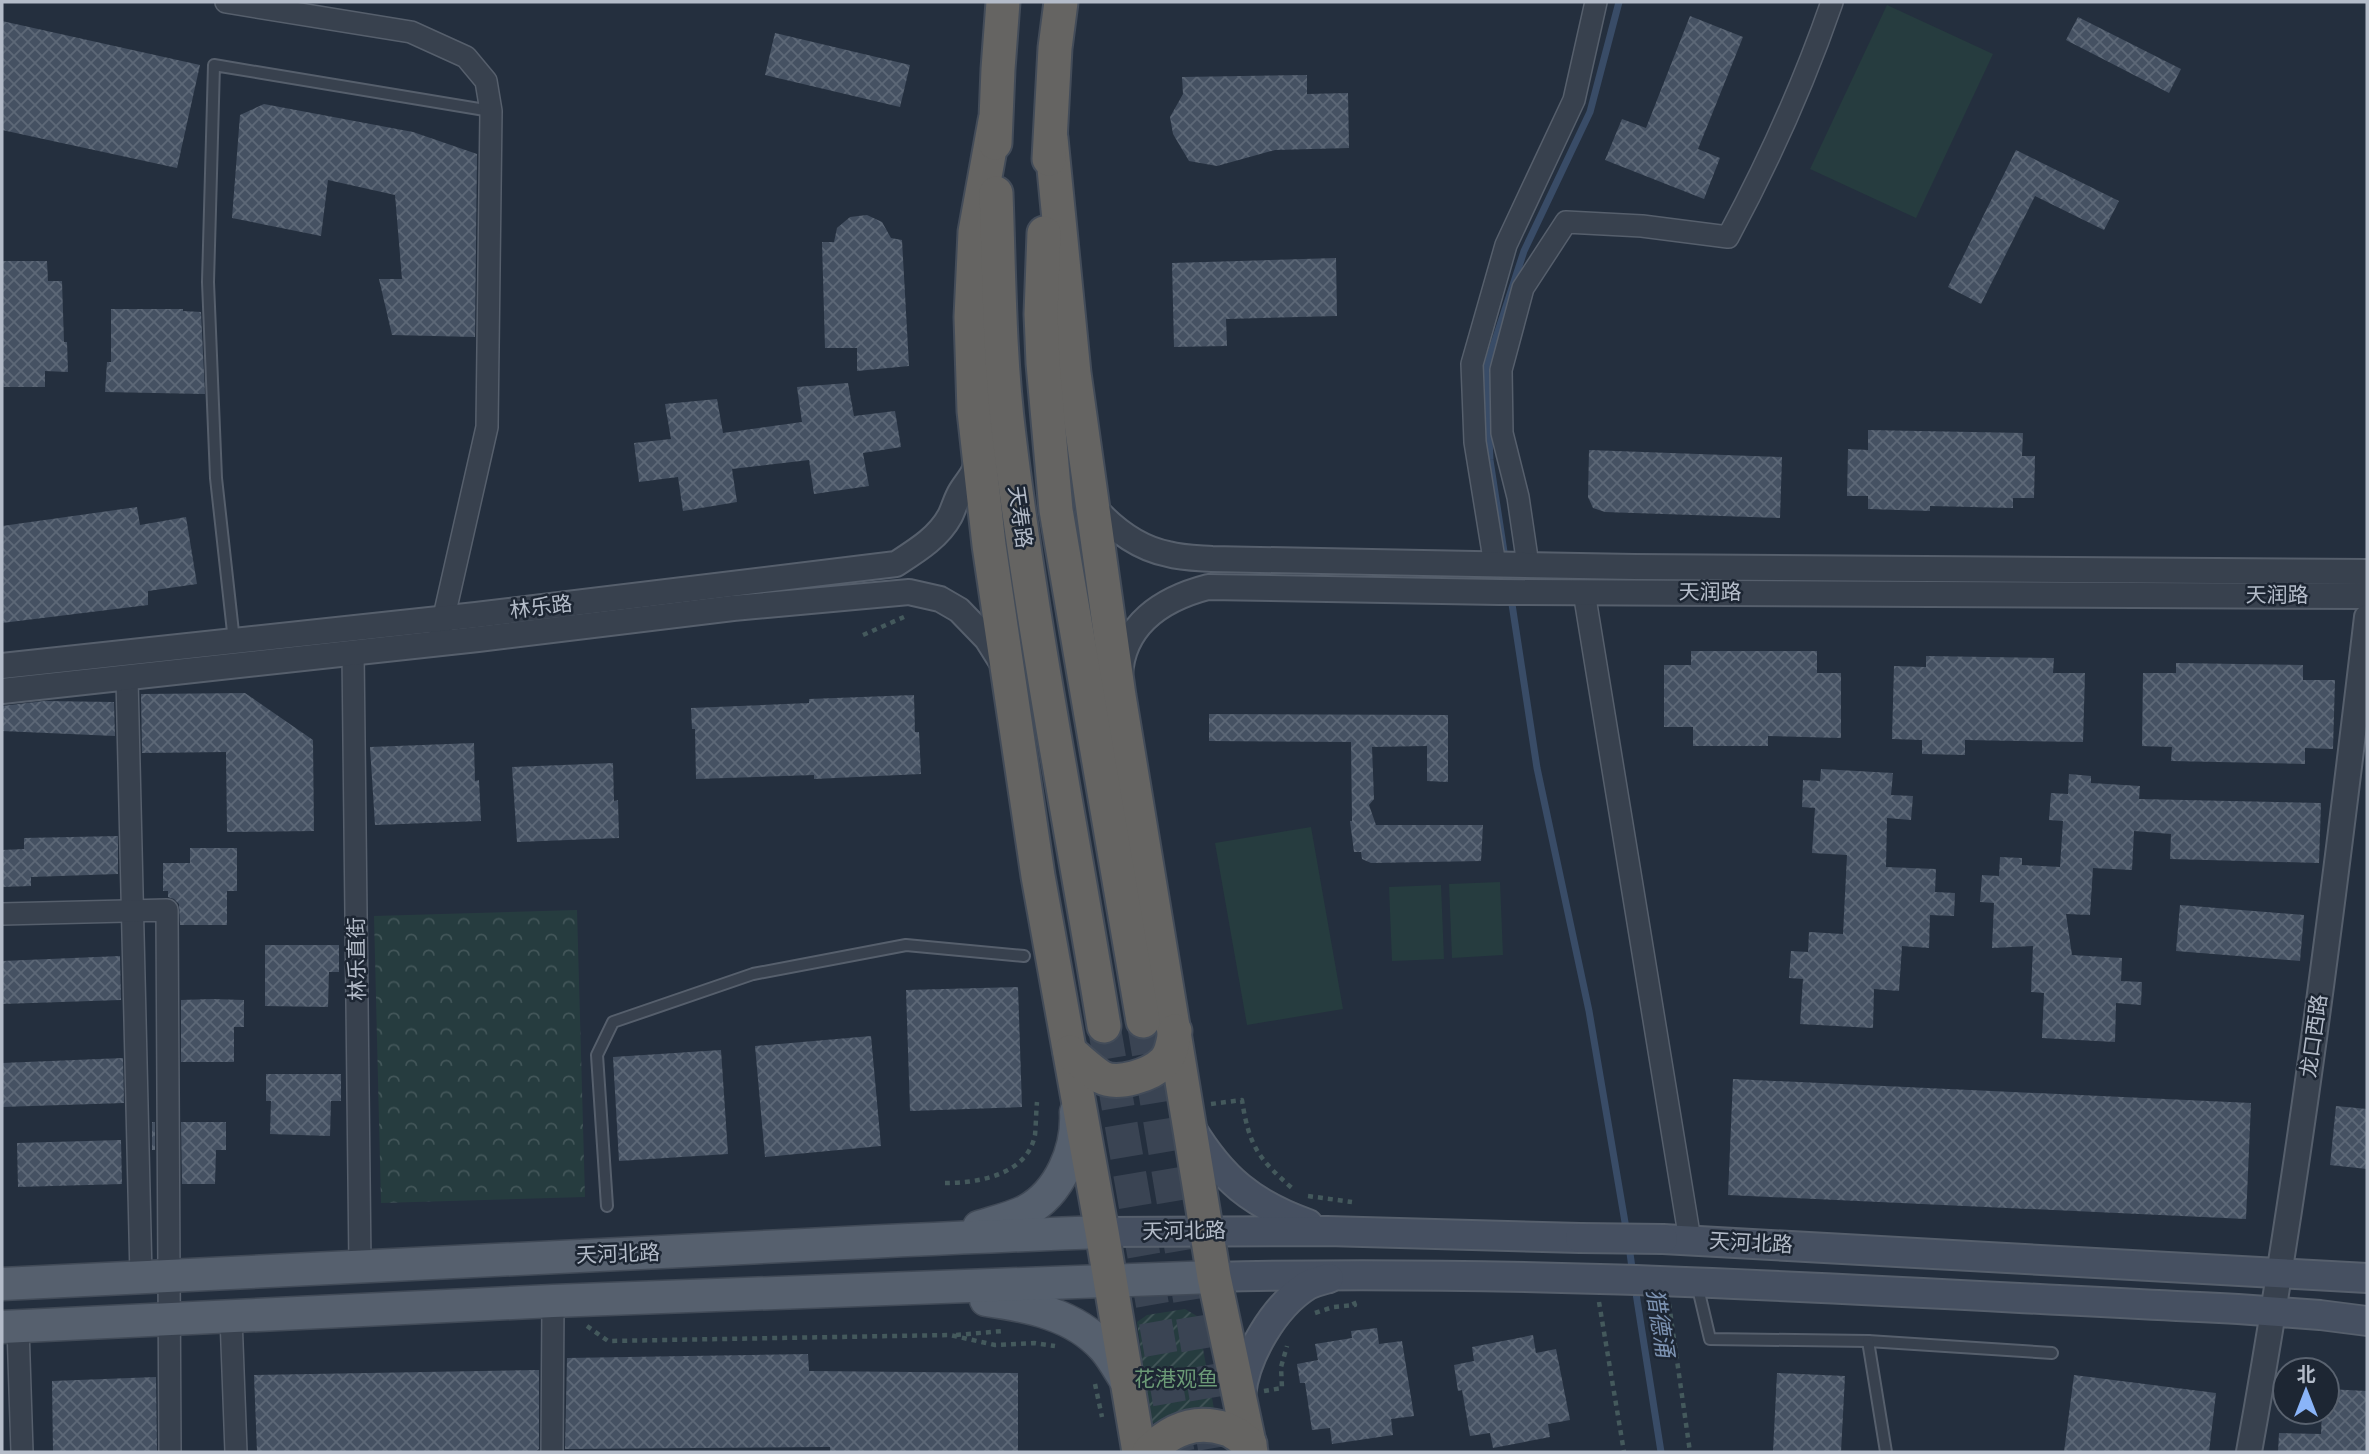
<svg xmlns="http://www.w3.org/2000/svg" width="2369" height="1454" font-family="'Archivo Narrow','Noto Sans SC',sans-serif">
  <style>
    .park { fill: url(#park-crowns) }
    .garden { fill: url(#garden-furrows) }
    .pitch { fill: #263c3f }
    .lines { fill: none; stroke-linecap: round; stroke-linejoin: round }
    .stream { stroke: #394c67; stroke-width: 7 }
    .building { fill: url(#building-cross-hatch) }
    .trunk-tunnel { stroke: #3a4453; stroke-width: 33; stroke-dasharray: 33 17; stroke-linecap: butt }
    .service-casing { stroke: #565f6c; stroke-width: 14 }
    .minor-casing { stroke: #565f6c; stroke-width: 24 }
    .tertiary-casing { stroke: #565f6c; stroke-width: 28 }
    .secondary-casing { stroke: #565f6c; stroke-width: 32 }
    .primary-casing { stroke: #414a57; stroke-width: 35 }
    .trunk-casing { stroke: #434c59; stroke-width: 37 }
    .path { stroke: #44595c; stroke-width: 4.5; stroke-dasharray: 5 5; stroke-linecap: butt }
    .service { stroke: #38414e; stroke-width: 10 }
    .minor { stroke: #38414e; stroke-width: 21 }
    .tertiary { stroke: #38414e; stroke-width: 24 }
    .secondary { stroke: #465061; stroke-width: 28 }
    .primary { stroke: #56606e; stroke-width: 32 }
    .trunk { stroke: #656462; stroke-width: 33 }
    .secondary-bridge-casing { stroke: #565f6c; stroke-width: 32; stroke-linecap: butt }
    .secondary-bridge { stroke: #465061; stroke-width: 28 }
    .labels { text-anchor: middle; stroke-width: 5; stroke-linejoin: round; paint-order: stroke }
    .street-label { font-size: 21px; fill: #b4bcc9; stroke: #1d2633 }
    .park-label { font-size: 21px; fill: #6b9a76; stroke: #1d2633 }
    .water-label { font-size: 23px; font-style: italic; fill: #7c92b1; stroke: #1d2633 }
  </style>
  <defs>
    <pattern id="park-crowns" width="20" height="18" patternUnits="userSpaceOnUse" patternTransform="scale(1.75)"><rect width="20" height="18" fill="#263c3f"/><path d="M2 6a3 3 0 1 1 6 0M12 15a3 3 0 1 1 6 0" fill="none" stroke="#435659"/></pattern>
    <pattern id="garden-furrows" width="10" height="10" patternUnits="userSpaceOnUse" patternTransform="scale(1.75)"><rect width="10" height="10" fill="#263c3f"/><path d="M-1 1l2-2M0 10L10 0M9 11l2-2" fill="none" stroke="#435659"/></pattern>
    <pattern id="building-cross-hatch" width="8" height="8" patternUnits="userSpaceOnUse" patternTransform="scale(1.75)"><rect width="8" height="8" fill="#455162"/><path d="M0 0l8 8M0 8l8-8" fill="none" stroke="#5d6877"/></pattern>
  </defs>
  <rect width="100%" height="100%" fill="#242f3e"/>
  <polygon class="park" points="577,910 585,1197 381,1203 374,916"/>
  <polygon class="garden" points="1185,1309 1197,1316 1214,1409 1186,1409 1151,1424 1137,1322 1147,1315"/>
  <g class="pitch">
    <polygon points="1887,5 1993,54 1916,218 1810,169"/>
    <polygon points="1311,827 1343,1009 1247,1025 1215,843"/>
    <polygon points="1500,882 1503,955 1452,958 1449,884"/>
    <polygon points="1441,885 1444,959 1392,961 1389,887"/>
  </g>
  <g class="lines">
    <g class="stream">
      <polyline points="1619,2 1590,112 1524,251 1486,368 1490,460 1537,768 1589,1011 1627,1234"/>
      <polyline points="1629,1246 1633,1275"/>
      <polyline points="1635,1287 1661,1452"/>
    </g>
  </g>
  <g class="building">
    <polygon points="1690,16 1743,37 1698,149 1720,158 1704,199 1605,160 1622,119 1646,128"/>
    <polygon points="2078,17 2181,69 2169,93 2066,40"/>
    <polygon points="2,21 200,65 177,168 2,130"/>
    <polygon points="775,33 910,65 900,107 765,75"/>
    <polygon points="1307,75 1307,94 1348,93 1349,148 1275,150 1217,166 1189,161 1173,134 1170,117 1183,94 1182,77"/>
    <polygon points="264,104 413,132 477,154 475,337 392,335 379,279 402,279 395,195 328,180 321,236 232,218 240,115"/>
    <polygon points="2016,150 2119,201 2104,230 2035,196 1981,304 1948,287"/>
    <polygon points="867,215 882,222 891,238 902,240 909,366 857,371 857,348 825,348 822,242 834,242 837,228 850,217"/>
    <polygon points="1336,258 1337,316 1226,319 1227,346 1174,347 1172,263"/>
    <polygon points="2,261 47,261 48,281 62,281 64,342 67,342 68,372 45,371 45,387 2,387"/>
    <polygon points="111,309 183,309 183,311 201,312 205,394 105,392 107,362 111,362"/>
    <polygon points="848,383 854,416 895,411 901,447 863,453 869,486 814,494 809,460 732,469 737,502 683,511 678,477 639,482 634,443 671,439 665,404 717,399 723,433 802,422 797,387"/>
    <polygon points="1868,430 2023,433 2022,456 2035,456 2034,498 2013,498 2013,508 1930,506 1930,511 1868,509 1868,496 1847,496 1848,449 1868,450"/>
    <polygon points="1589,450 1782,457 1780,518 1605,512 1593,508 1588,497"/>
    <polygon points="137,507 140,525 186,517 197,584 148,591 148,605 2,623 2,526"/>
    <polygon points="1691,651 1817,651 1817,673 1841,673 1841,738 1768,736 1768,746 1693,746 1693,727 1664,727 1664,665 1691,665"/>
    <polygon points="1926,656 2054,658 2053,673 2085,673 2083,742 1965,740 1965,755 1922,754 1922,740 1892,739 1894,666 1926,667"/>
    <polygon points="2176,663 2303,665 2303,680 2335,680 2333,749 2305,748 2305,764 2171,761 2172,747 2142,746 2143,673 2176,673"/>
    <polygon points="245,693 313,740 314,831 227,832 226,752 142,753 141,694"/>
    <polygon points="914,695 915,732 919,732 921,774 814,779 814,775 696,779 695,729 692,729 691,708 809,703 809,699"/>
    <polygon points="44,701 114,702 115,736 2,731 2,706"/>
    <polygon points="1209,714 1448,715 1448,782 1427,781 1427,746 1372,747 1374,799 1369,805 1376,825 1483,825 1481,861 1371,863 1362,859 1361,852 1354,852 1350,821 1352,821 1351,742 1209,741"/>
    <polygon points="474,743 475,781 479,780 481,821 375,825 370,747"/>
    <polygon points="613,763 614,801 618,800 619,838 517,842 512,767"/>
    <polygon points="1821,769 1893,773 1891,795 1913,796 1911,820 1887,818 1886,867 1936,869 1935,892 1955,893 1954,916 1930,915 1929,948 1902,946 1899,991 1874,989 1873,1028 1800,1024 1803,979 1789,978 1791,951 1808,952 1809,932 1843,934 1847,855 1812,853 1815,808 1802,807 1803,780 1820,781"/>
    <polygon points="2069,774 2091,776 2091,783 2140,786 2139,799 2321,803 2319,863 2170,859 2171,834 2134,831 2132,870 2093,868 2090,915 2066,914 2072,955 2122,958 2121,981 2142,982 2141,1005 2116,1003 2115,1042 2042,1038 2044,993 2031,992 2033,946 1992,948 1994,903 1980,902 1982,875 1999,876 2000,857 2022,858 2022,865 2060,867 2063,821 2049,820 2051,793 2068,794"/>
    <polygon points="118,836 118,874 31,877 31,886 2,887 2,850 24,849 24,838"/>
    <polygon points="190,848 237,848 237,891 227,891 227,925 180,925 179,904 174,899 168,897 168,891 163,891 163,863 190,863"/>
    <polygon points="2180,905 2304,915 2300,961 2176,951"/>
    <polygon points="265,945 339,945 339,972 329,972 328,1007 265,1006"/>
    <polygon points="120,956 121,1000 2,1004 2,961"/>
    <polygon points="1018,987 1022,1107 910,1111 906,990"/>
    <polygon points="212,999 244,1000 244,1027 234,1027 234,1062 181,1062 181,1000"/>
    <polygon points="871,1036 881,1146 765,1157 755,1046"/>
    <polygon points="721,1050 728,1154 619,1161 613,1057"/>
    <polygon points="123,1058 124,1103 2,1107 2,1063"/>
    <polygon points="266,1074 341,1074 341,1101 331,1101 330,1136 270,1134 271,1101 266,1101"/>
    <polygon points="1733,1079 2251,1103 2246,1219 1728,1195"/>
    <polygon points="2336,1106 2367,1109 2367,1169 2330,1165"/>
    <rect x="152" y="1122" width="3" height="28"/>
    <polygon points="181,1122 226,1122 226,1150 216,1150 215,1184 182,1184"/>
    <polygon points="121,1140 122,1184 18,1187 17,1143"/>
    <polygon points="1377,1328 1379,1344 1402,1341 1414,1416 1391,1419 1393,1435 1332,1444 1330,1428 1312,1430 1305,1383 1300,1383 1297,1364 1318,1360 1315,1344 1352,1338 1351,1331"/>
    <polygon points="1533,1335 1536,1353 1556,1349 1570,1420 1548,1424 1550,1437 1493,1448 1490,1433 1470,1436 1462,1390 1458,1391 1454,1365 1474,1361 1472,1347"/>
    <polygon points="808,1354 809,1371 1018,1373 1018,1452 830,1452 830,1447 565,1449 567,1358"/>
    <polygon points="539,1370 539,1449 536,1451 257,1452 254,1375"/>
    <polygon points="1777,1373 1845,1376 1841,1452 1773,1452"/>
    <polygon points="2074,1375 2216,1393 2209,1452 2064,1452"/>
    <polygon points="156,1377 157,1452 53,1452 52,1381"/>
    <polygon points="2327,1389 2367,1391 2367,1452 2278,1452 2279,1433 2321,1434 2322,1412 2327,1412"/>
  </g>
  <g class="lines">
    <g class="trunk-tunnel">
      <polyline points="1143,1021 1215,1452"/>
      <polyline points="1104,1026 1178,1452"/>
    </g>
    <defs>
      <g id="service">
        <polyline points="234,641 216,478 208,282 214,65 491,111"/>
        <polyline points="607,1206 597,1055 613,1022 753,974 906,945 1024,956"/>
        <polyline points="1697,1284 1710,1339 1868,1341 2052,1353"/>
        <polyline points="1868,1341 1886,1452"/>
      </g>
      <g id="minor">
        <polyline points="226,2 411,32 466,57 486,81 491,111 487,427 440,634"/>
        <polyline points="1495,565 1475,442 1472,364 1506,245 1574,100 1596,2"/>
        <path d="M 1528,565 L 1518,497 L 1502,433 L 1501,370 L 1523,288 L 1566,222 L 1642,226 L 1728,237 C 1769,161 1804,83 1832,2"/>
        <polyline points="1584,592 1690,1240"/>
        <polyline points="353,652 360,1265"/>
        <polyline points="127,678 141,1276"/>
        <polyline points="2,914 167,910 170,1452"/>
        <polyline points="231,1317 236,1452"/>
        <polyline points="18,1327 22,1452"/>
        <polyline points="552,1452 553,1301"/>
      </g>
      <g id="tertiary">
        <path d="M 1091,504 C 1111,527 1137,548 1168,554 C 1182,558 1198,558 1212,559 L 1635,567 L 2367,572"/>
        <path d="M 2,666 L 476,615 L 896,564 C 916,551 938,538 950,516 C 954,508 956,499 961,491 C 969,478 977,473 976,457"/>
        <path d="M 1120,675 C 1123,624 1162,599 1208,587 L 1499,592 L 2367,596"/>
        <polyline points="2,691 478,639 733,608 909,592 940,599 959,610 987,639 1004,666"/>
        <path d="M 2249,1452 C 2299,1175 2334,896 2367,617"/>
      </g>
      <g id="secondary">
        <path d="M 1191,1128 C 1222,1179 1252,1204 1308,1224"/>
        <polyline points="1102,1232 1327,1231 1580,1238"/>
        <polyline points="1663,1239 2367,1278"/>
        <path d="M 1214,1277 C 1556,1268 1897,1293 2238,1309 L 2320,1315 L 2367,1321"/>
        <path d="M 1241,1395 C 1245,1356 1274,1306 1308,1285 C 1314,1282 1322,1280 1329,1278"/>
      </g>
      <g id="primary">
        <path d="M 979,1227 C 995,1222 1012,1218 1026,1211 C 1060,1193 1078,1149 1076,1112"/>
        <path d="M 2,1284 C 228,1271 455,1262 682,1251 C 822,1244 962,1237 1102,1232"/>
        <path d="M 986,1300 C 1028,1306 1074,1314 1104,1348 C 1113,1358 1120,1372 1128,1384"/>
        <polyline points="2,1327 553,1301 1214,1277"/>
      </g>
      <g id="trunk">
        <polyline points="995,121 975,232 971,317 974,411 989,545 1038,876 1102,1232 1139,1452"/>
        <polyline points="1051,138 1074,373 1119,696 1214,1277 1251,1452"/>
        <polyline points="995,143 998,69 1003,2"/>
        <polyline points="1049,159 1055,48 1061,2"/>
        <path d="M 996,193 C 999,274 999,355 1009,436 C 1033,634 1072,830 1104,1026"/>
        <polyline points="1044,233 1041,314 1043,363 1056,510 1143,1021"/>
        <path d="M 1070,1052 C 1080,1060 1090,1070 1101,1077 C 1118,1086 1151,1075 1164,1062 C 1172,1054 1173,1041 1175,1031"/>
        <path d="M 1149,1452 C 1170,1430 1195,1419 1226,1429 C 1234,1431 1242,1439 1250,1444"/>
      </g>
    </defs>
    <use href="#service" class="service-casing"/>
    <use href="#minor" class="minor-casing"/>
    <use href="#tertiary" class="tertiary-casing"/>
    <use href="#secondary" class="secondary-casing"/>
    <use href="#primary" class="primary-casing"/>
    <use href="#trunk" class="trunk-casing"/>
    <g class="path">
      <polyline points="863,635 904,617"/>
      <path d="M 1211,1104 L 1242,1100 C 1249,1147 1259,1159 1293,1189"/>
      <path d="M 945,1183 C 978,1183 1027,1175 1035,1135 C 1036,1124 1036,1113 1037,1102"/>
      <polyline points="1308,1196 1352,1202"/>
      <polyline points="1599,1302 1624,1452"/>
      <polyline points="1669,1304 1690,1452"/>
      <polyline points="1315,1313 1333,1307 1355,1305 1353,1300"/>
      <polyline points="587,1326 608,1341 950,1335 995,1345 1034,1343 1055,1346"/>
      <polyline points="956,1335 1003,1331"/>
      <polyline points="1095,1384 1102,1417"/>
      <polyline points="1264,1391 1282,1388 1281,1367 1287,1346"/>
    </g>
    <use href="#service" class="service"/>
    <use href="#minor" class="minor"/>
    <use href="#tertiary" class="tertiary"/>
    <use href="#secondary" class="secondary"/>
    <use href="#primary" class="primary"/>
    <use href="#trunk" class="trunk"/>
    <defs>
      <polyline id="secondary-bridge" points="1580,1238 1663,1239"/>
    </defs>
    <use href="#secondary-bridge" class="secondary-bridge-casing"/>
    <use href="#secondary-bridge" class="secondary-bridge"/>
  </g>
  <g class="labels">
    <g class="street-label">
      <text transform="translate(1020 517) rotate(82)" y="7">天寿路</text>
      <text x="1710" y="599">天润路</text>
      <text x="2277" y="602">天润路</text>
      <text transform="translate(541 607) rotate(-7)" y="7">林乐路</text>
      <text transform="translate(357 959) rotate(-91)" y="7">林乐直街</text>
      <text transform="translate(2314 1036) rotate(-82)" y="7">龙口西路</text>
      <text transform="translate(1184 1231) rotate(-1)" y="7">天河北路</text>
      <text transform="translate(1751 1243) rotate(3)" y="7">天河北路</text>
      <text transform="translate(618 1254) rotate(-2)" y="7">天河北路</text>
    </g>
    <g class="park-label">
      <text x="1176" y="1386">花港观鱼</text>
    </g>
    <g class="water-label">
      <text transform="translate(1660 1323) rotate(81)" y="8">猎德涌</text>
    </g>
  </g>
  <rect width="2369" height="1454" fill="none" stroke="#b4bcc9" stroke-width="7"/>
  <g transform="translate(2306 1391)"><circle r="33" fill="#1d2633" stroke="#59626f" stroke-width="2"/>
  <path d="M0-5L12 26L0 18L-12 26Z" fill="#8ab4f8"/>
  <text y="-10" font-size="19" font-weight="bold" text-anchor="middle" fill="#b4bcc9">北</text>
  </g>
</svg>
